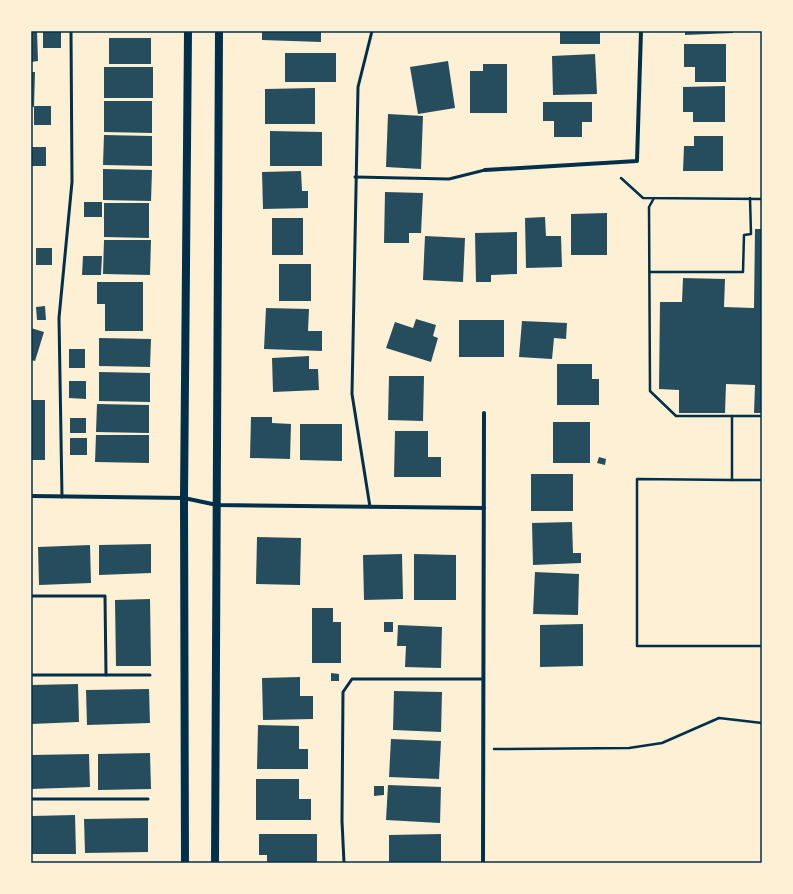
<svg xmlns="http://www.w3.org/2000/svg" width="793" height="894" font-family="Ubuntu,sans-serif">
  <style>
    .building { fill: #264d5e }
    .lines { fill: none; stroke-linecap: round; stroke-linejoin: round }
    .path { stroke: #003049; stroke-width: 2.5 }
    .service { stroke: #003049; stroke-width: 3 }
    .minor { stroke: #003049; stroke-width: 4 }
    .secondary { stroke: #003049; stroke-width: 8 }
    .neatline { fill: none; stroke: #003049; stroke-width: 1.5 }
  </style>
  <rect width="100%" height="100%" fill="#fdf0d5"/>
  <g class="building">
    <polygon points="31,31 37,31 38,61 31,62"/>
    <rect x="43" y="31" width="18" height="17"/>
    <polygon points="262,31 321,31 321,42 262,40"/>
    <rect x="560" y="31" width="40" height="13"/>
    <polygon points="685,31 733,31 733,33 685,35"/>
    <rect x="109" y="38" width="42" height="26"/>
    <polygon points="684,44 726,44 726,82 695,82 695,67 684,67"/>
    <rect x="285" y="53" width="51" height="29"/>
    <polygon points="595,54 597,94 553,95 552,56"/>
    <polygon points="448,61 455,108 418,114 410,67"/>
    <polygon points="483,64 507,64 507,113 470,113 470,71 483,71"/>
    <rect x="104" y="67" width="49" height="31"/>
    <polygon points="31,72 35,72 34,107 31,106"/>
    <polygon points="725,86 725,122 693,122 693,112 683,112 683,87"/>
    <polygon points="315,88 315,124 265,124 265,89"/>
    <polygon points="104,101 152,101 152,133 104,132"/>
    <polygon points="543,102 592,102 592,122 582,122 582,137 554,137 554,121 543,121"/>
    <rect x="34" y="106" width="17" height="19"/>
    <polygon points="388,114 423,116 421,169 386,167"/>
    <polygon points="270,131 322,132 322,166 270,166"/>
    <polygon points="104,135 152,136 152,166 103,165"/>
    <polygon points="694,136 723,136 723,171 683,171 684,146 694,146"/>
    <rect x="31" y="147" width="15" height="19"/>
    <polygon points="103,169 152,170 151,201 103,200"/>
    <polygon points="301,171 302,191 308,191 308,208 263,209 262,172"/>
    <polygon points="385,192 423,193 421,233 409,233 409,243 384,243"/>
    <rect x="84" y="202" width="18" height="15"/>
    <polygon points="104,203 149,203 149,238 104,237"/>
    <polygon points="607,213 607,255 571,255 571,214"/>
    <polygon points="545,217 546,236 561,236 562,267 526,268 525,218"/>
    <rect x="272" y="218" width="31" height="37"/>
    <polygon points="755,229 762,229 762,413 754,413 755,385 726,384 725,413 679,413 679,390 659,389 660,302 682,302 683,278 725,279 724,307 754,308"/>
    <polygon points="517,232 517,274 491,275 491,282 476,282 475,233"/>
    <polygon points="425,236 465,238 463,282 423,280"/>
    <polygon points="104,240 151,240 150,275 103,274"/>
    <rect x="36" y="248" width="16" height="17"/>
    <polygon points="83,256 102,256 101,275 82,275"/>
    <rect x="279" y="264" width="32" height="37"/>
    <polygon points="97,282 143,282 143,331 105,331 105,304 97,304"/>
    <polygon points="45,306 46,320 37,320 36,307"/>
    <polygon points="266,308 309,309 308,331 322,331 322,351 264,349"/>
    <polygon points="416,319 436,325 433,336 438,338 431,362 386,348 395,322 413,328"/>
    <rect x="459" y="320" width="45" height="37"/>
    <polygon points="522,321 567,323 566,339 554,338 552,359 519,357"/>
    <polygon points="31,328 44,332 35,361 31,360"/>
    <polygon points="99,338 151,339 150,367 99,366"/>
    <rect x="69" y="349" width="16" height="19"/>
    <polygon points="309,356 309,369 318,369 319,390 273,392 272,358"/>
    <polygon points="557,364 592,364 592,379 599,379 599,405 557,405"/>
    <polygon points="99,372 150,373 150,402 99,401"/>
    <polygon points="389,376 424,376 423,421 388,420"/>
    <polygon points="69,381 86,381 86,399 69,398"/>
    <rect x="31" y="400" width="14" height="60"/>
    <polygon points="97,404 149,405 149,433 96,432"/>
    <polygon points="251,417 272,417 272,423 291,424 290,459 250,458"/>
    <rect x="70" y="418" width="16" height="15"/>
    <rect x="553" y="422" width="37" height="41"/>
    <polygon points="300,424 342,424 342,461 300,460"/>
    <polygon points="395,431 428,431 428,457 441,457 441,477 394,477"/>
    <polygon points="96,435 149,435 149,463 95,462"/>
    <rect x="70" y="438" width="17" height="17"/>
    <polygon points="599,457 606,459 605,465 597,463"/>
    <rect x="531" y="474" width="42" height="37"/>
    <polygon points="572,522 573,553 581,553 581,563 533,565 532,523"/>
    <polygon points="257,537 301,538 300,585 256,584"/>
    <polygon points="151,544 151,573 99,575 99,545"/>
    <polygon points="90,545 91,583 39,585 38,547"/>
    <polygon points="402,554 403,599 364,600 363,555"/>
    <polygon points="414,554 456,555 456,600 414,600"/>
    <polygon points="535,572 579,574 578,615 533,614"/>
    <polygon points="150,599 151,666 116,666 115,600"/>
    <polygon points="312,608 333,608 333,622 341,622 341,663 312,663"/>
    <rect x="384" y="622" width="9" height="10"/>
    <polygon points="583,624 583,666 540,667 540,625"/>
    <polygon points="398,625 442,627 441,668 405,667 406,646 397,646"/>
    <polygon points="331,673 339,674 339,681 331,681"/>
    <polygon points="300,677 300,696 313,696 313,719 263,720 262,678"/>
    <polygon points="78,684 79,722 31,724 31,685"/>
    <polygon points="149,689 150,723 87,725 86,690"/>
    <polygon points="394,691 442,692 441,732 393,730"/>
    <polygon points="258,725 299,726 299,749 308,749 308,769 257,769"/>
    <polygon points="391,739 441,741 439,779 389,777"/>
    <polygon points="150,753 151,789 98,790 98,754"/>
    <polygon points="89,754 90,787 31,789 31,755"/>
    <polygon points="256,779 299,779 299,799 311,799 311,820 256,820"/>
    <polygon points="388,785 441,787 440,823 386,820"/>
    <polygon points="374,786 384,786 384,795 374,796"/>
    <polygon points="75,815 76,854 31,854 31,816"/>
    <polygon points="148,818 148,852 85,853 84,819"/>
    <polygon points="259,834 317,834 317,863 267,863 267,855 259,855"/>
    <polygon points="441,834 441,863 389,863 389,835"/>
  </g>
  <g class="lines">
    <g class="path">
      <polyline points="621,178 643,198 762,199"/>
      <polyline points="654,198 649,207 650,391 676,416 762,416"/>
      <polyline points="650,272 743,272 744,235 751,234 750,198"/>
      <polyline points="732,416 732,480 637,479 637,646 762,646"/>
      <polyline points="732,480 762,480"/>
      <polyline points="494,749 629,748 662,743 719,718 762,723"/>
    </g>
    <g class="service">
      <polyline points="355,177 449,179 485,170"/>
      <polyline points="62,497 59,318 72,182 71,31"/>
      <polyline points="370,507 352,394 358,87 372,31"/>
      <polyline points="31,596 105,596 106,675"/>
      <polyline points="31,675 150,675"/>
      <polyline points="31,799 148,799"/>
      <polyline points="344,863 342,821 343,692 352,679 483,679"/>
    </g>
    <g class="minor">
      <polyline points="485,170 637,161 641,31"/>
      <polyline points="31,496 184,498 217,505 484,508"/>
      <polyline points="483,863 484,413"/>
    </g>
    <g class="secondary">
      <polyline points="185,863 184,498 188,31"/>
      <polyline points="215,863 219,31"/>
    </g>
  </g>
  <rect width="793" height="894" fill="none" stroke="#fdf0d5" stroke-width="64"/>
  <rect x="32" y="32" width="729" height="830" class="neatline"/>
</svg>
